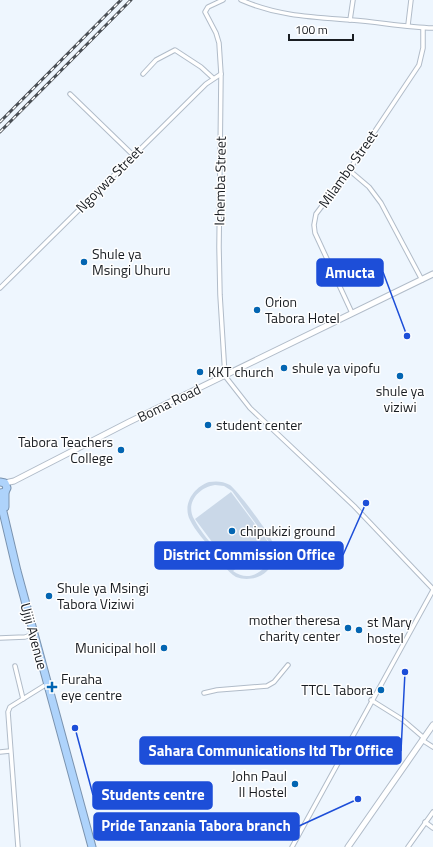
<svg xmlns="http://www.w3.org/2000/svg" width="433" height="847" font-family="'Titillium Web',sans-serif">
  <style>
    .green { fill: #cad8e8; fill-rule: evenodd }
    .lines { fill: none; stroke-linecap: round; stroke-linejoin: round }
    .street-casing { stroke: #b1bcc9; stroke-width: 5.5 }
    .secondary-casing { stroke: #b1bcc9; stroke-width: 7 }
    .highway-casing { stroke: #7a93af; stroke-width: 9 }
    .street { stroke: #fff; stroke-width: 3.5 }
    .secondary { stroke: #fff; stroke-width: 5 }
    .highway { stroke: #aed3fb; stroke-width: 7 }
    .rail-casing { stroke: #4a4f55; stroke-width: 3 }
    .rail { stroke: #fff; stroke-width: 1.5; stroke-dasharray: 4.5; stroke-linecap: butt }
    .poi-dot { fill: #0365b2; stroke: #fff; stroke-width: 1.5 }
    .labels { text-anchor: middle; stroke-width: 3; stroke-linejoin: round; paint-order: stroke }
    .street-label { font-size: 14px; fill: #191d22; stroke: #fff }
    .poi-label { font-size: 14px; fill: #191d22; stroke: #fff; text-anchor: start }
    .leader { fill: none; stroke: #1d4ed8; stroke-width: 1.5 }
    .callout-dot { fill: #1d4ed8; stroke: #fff; stroke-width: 1.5 }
    .callout { fill: #1d4ed8; stroke: #1d4ed8; stroke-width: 1.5 }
    .callout-label { font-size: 15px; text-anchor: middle; font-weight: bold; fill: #fff }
  </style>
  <rect width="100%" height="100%" fill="#eef6fe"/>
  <path class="green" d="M 209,482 C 216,481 223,481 230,485 C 237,490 273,537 274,546 C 276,555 273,565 267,571 C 259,579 246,581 236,577 C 227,572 220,560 214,552 C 206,542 195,531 190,520 C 182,504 194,487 209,482 ZM 215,485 L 224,486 L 232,491 L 269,542 C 277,564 253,586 233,571 L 269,543 L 231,492 L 195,519 L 221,554 C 212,545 200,531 194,519 C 185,503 199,487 215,485 Z"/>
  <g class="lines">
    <defs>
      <g id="street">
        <polyline points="223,0 208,7 205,12 216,33 219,43 221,74 219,247 220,295 225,376 250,408 354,506 433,589"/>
        <path d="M 241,0 C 278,16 311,17 351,20 C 378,22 406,27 433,28"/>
        <polyline points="350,20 353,0"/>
        <polyline points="408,25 411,0"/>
        <polyline points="143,74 156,60 175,50 201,67 213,78"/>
        <polyline points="70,94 133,155"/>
        <polyline points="349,170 369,187 381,203 422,280"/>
        <polyline points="0,288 206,84 221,74"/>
        <polyline points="352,313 315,233 314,225 316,214 349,170 419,65 423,48 423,28"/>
        <polyline points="0,638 25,637 34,634"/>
        <polyline points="15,666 23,699"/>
        <polyline points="204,693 217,690 267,686 274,682 288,665"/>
        <polyline points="371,700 403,720 424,738"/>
        <polyline points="422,740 433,747"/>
        <polyline points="0,752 10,751"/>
        <polyline points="425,822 433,828"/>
        <polyline points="18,847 8,712 10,707 47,684"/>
        <polyline points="292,847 433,590"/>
        <polyline points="408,847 433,812"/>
      </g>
      <g id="secondary">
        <polyline points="5,483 14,481 129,422 433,274"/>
        <polyline points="348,847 433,725"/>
      </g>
      <g id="highway">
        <polyline points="0,482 5,483 7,488 5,492 0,493"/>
        <polyline points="5,492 5,507"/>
        <polyline points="0,499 17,571 92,847"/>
      </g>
    </defs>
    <use href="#street" class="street-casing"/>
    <use href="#secondary" class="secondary-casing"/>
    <use href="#highway" class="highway-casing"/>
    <use href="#street" class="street"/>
    <use href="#secondary" class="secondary"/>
    <use href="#highway" class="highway"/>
    <defs>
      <g id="rail">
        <polyline points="0,122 121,0"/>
        <polyline points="0,132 131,0"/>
      </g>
    </defs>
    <use href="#rail" class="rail-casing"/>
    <use href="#rail" class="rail"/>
  </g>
  <g class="poi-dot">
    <circle cx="84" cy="262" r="4"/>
    <circle cx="257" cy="310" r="4"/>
    <circle cx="284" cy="368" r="4"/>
    <circle cx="200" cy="372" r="4"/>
    <circle cx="400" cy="376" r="4"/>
    <circle cx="208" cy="425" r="4"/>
    <circle cx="121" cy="450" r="4"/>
    <circle cx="232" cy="531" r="4"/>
    <circle cx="49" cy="596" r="4"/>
    <circle cx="348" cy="628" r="4"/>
    <circle cx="359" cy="630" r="4"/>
    <circle cx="164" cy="648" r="4"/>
    <path d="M50 681h4v4h4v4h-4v4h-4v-4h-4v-4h4z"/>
    <circle cx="381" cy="690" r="4"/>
    <circle cx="295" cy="784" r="4"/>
  </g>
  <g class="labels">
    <g class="street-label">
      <text transform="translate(348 169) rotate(-55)" y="5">Milambo Street</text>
      <text transform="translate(109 179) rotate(-45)" y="5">Ngoywa Street</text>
      <text transform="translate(220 181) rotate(-89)" y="5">Ichemba Street</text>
      <text transform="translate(169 403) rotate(-26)" y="5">Boma Road</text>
      <text transform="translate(34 636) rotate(75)" y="5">Ujiji Avenue</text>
    </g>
    <g class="poi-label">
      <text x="92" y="259">Shule ya<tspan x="92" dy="16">Msingi Uhuru</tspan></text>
      <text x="265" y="307">Orion<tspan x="265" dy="16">Tabora Hotel</tspan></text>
      <text x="292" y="373">shule ya vipofu</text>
      <text x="208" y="377">KKT church</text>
      <text x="400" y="396" text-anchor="middle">shule ya<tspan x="400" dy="16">viziwi</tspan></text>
      <text x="216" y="430">student center</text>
      <text x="113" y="447" text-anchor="end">Tabora Teachers<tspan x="113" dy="16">College</tspan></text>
      <text x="240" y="536">chipukizi ground</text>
      <text x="57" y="593">Shule ya Msingi<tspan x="57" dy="16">Tabora Viziwi</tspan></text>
      <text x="340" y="625" text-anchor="end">mother theresa<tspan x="340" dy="16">charity center</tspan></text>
      <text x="367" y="627">st Mary<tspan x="367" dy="16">hostel</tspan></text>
      <text x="156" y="653" text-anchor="end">Municipal holl</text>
      <text x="61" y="684">Furaha<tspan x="61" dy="16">eye centre</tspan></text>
      <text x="373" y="695" text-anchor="end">TTCL Tabora</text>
      <text x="287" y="781" text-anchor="end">John Paul<tspan x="287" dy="16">II Hostel</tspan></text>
    </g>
  </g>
  <path class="leader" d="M407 336L383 272M366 503L343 555M405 672L401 751M75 728L93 795M358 799L299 826"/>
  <g class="callout-dot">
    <circle cx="407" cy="336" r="4"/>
    <circle cx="366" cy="503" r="4"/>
    <circle cx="405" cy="672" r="4"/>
    <circle cx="75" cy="728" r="4"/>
    <circle cx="358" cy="799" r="4"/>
  </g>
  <g class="callout">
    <rect x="317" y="259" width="66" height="27" rx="4"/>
    <rect x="155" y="542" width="188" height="27" rx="4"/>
    <rect x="140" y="737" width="261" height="27" rx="4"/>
    <rect x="93" y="782" width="119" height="27" rx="4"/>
    <rect x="94" y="813" width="205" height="27" rx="4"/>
  </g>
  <g class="callout-label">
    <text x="350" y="278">Amucta</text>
    <text x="249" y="560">District Commission Office</text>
    <text x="271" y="756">Sahara Communications ltd Tbr Office</text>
    <text x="153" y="800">Students centre</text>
    <text x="196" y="831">Pride Tanzania Tabora branch</text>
  </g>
  <path d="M289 34v6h64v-6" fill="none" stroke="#191d22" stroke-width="2"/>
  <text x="295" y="34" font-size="12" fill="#191d22" stroke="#ffffff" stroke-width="3" paint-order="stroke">100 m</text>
</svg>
